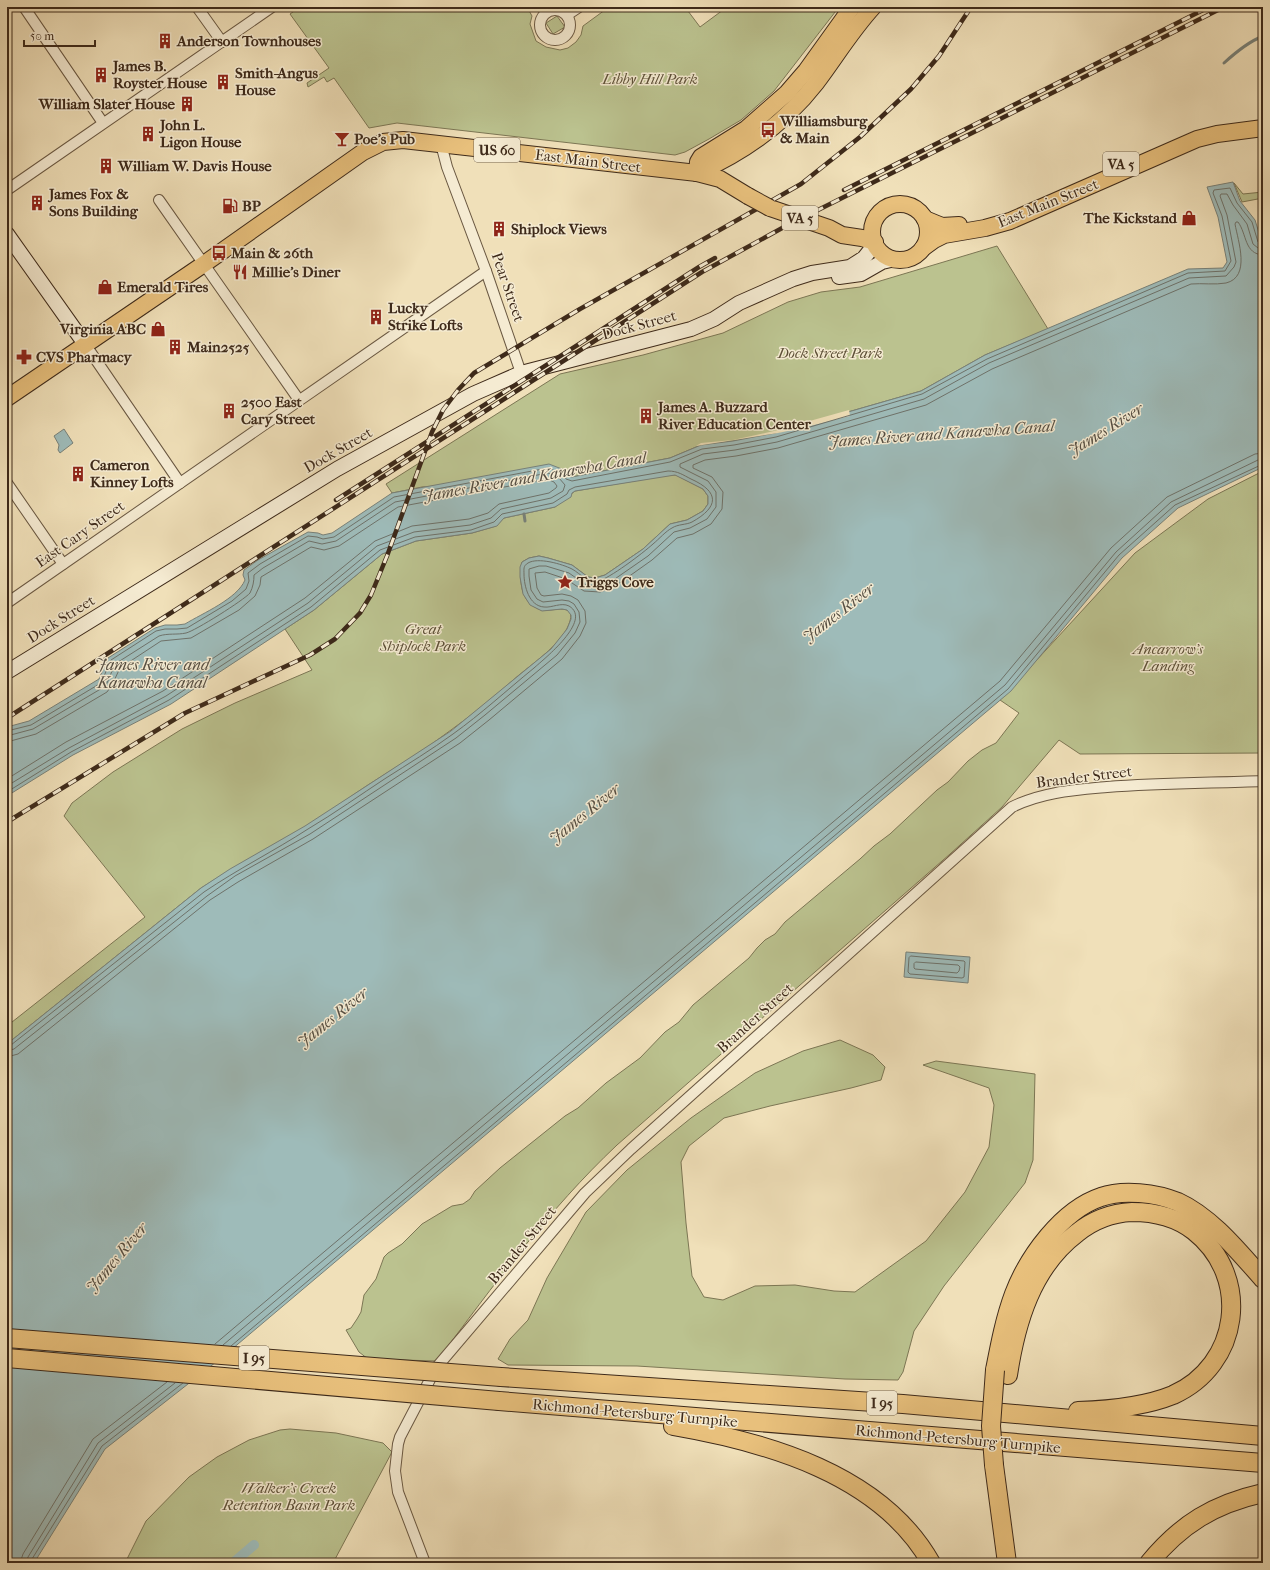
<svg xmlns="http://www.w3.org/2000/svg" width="1270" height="1570" font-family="'IM FELL French Canon',serif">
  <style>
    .green { fill: #bbc28f; stroke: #7c7654 }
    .water { fill: #9ebbb9; stroke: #788179 }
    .pier { fill: #f0e0b9 }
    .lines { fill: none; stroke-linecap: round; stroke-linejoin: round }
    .shore { stroke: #6e726a; stroke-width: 1 }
    .stream { stroke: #788179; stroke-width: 3 }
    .canal { stroke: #9ebbb9; stroke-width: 10 }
    .minor-casing { stroke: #6a5842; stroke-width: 12 }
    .secondary-casing { stroke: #3e2a1a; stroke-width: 16 }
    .primary-casing { stroke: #3e2a1a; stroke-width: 18 }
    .motorway-casing { stroke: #3e2a1a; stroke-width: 20 }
    .minor { stroke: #f5ebd2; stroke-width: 10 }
    .secondary { stroke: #f5ebd2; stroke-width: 14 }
    .primary { stroke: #e8c07c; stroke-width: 16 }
    .motorway { stroke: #e8c07c; stroke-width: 18 }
    .rail-casing { stroke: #3e2a1a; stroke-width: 4.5 }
    .rail { stroke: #f5ebd2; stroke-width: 3; stroke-dasharray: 9; stroke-linecap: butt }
    .primary-bridge-casing { stroke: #3e2a1a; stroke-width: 18; stroke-linecap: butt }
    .motorway-bridge-casing { stroke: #3e2a1a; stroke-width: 20; stroke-linecap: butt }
    .primary-bridge { stroke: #e8c07c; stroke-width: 16 }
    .motorway-bridge { stroke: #e8c07c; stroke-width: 18 }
    .labels { text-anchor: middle; stroke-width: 3; stroke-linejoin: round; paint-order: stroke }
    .shield { fill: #f5ebd2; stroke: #756451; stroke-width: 1 }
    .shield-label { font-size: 14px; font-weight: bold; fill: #3e2a1a }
    .poi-label { font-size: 15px; font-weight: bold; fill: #3e2a1a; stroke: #f5ebd2; text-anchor: start }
    .park-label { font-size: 15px; font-style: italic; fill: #5d5037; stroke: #f5ebd2 }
    .street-label { font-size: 15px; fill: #3e2a1a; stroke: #f5ebd2 }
    .water-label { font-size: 16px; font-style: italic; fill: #564e42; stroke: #f5ebd2 }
  </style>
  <rect width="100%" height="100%" fill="#f0e0b9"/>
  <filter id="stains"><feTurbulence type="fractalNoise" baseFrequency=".005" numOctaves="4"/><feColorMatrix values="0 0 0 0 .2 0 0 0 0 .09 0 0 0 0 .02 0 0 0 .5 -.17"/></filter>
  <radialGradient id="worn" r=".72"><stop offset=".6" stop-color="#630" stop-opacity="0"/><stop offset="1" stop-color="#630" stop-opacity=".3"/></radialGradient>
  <g class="green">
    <polygon points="300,7 527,7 532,16 530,24 536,41 546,47 560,50 568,48 576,42 581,35 583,26 609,7 685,7 700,27 727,7 839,7 774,91 741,120 709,139 685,152 675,155 397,123 369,128 334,78 327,82 324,77 308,87 307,83 329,68 290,14"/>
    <polygon points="557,16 565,27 553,34 546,23"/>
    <polygon points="1234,183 1243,194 1263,192 1263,198 1242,202"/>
    <polygon points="997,246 1048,329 985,355 921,391 775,433 733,441 701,445 670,458 572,477 422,487 392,493 386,484 560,374 643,355 723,333 788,302 821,292 860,287"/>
    <path d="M 1263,471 L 1263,753 L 1080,754 L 1059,740 L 1002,807 L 950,854 L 617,1145 C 548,1210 493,1286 437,1361 L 368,1359 L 359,1352 L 346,1330 L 351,1328 L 357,1319 L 361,1312 L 364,1295 L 376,1279 L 384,1257 L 388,1253 L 402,1244 L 422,1224 L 452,1206 L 463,1204 L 470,1199 L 475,1191 L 500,1168 L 565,1116 L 578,1108 L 606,1083 L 640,1058 L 665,1032 L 679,1022 L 693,1005 L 749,958 L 757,948 L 765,940 L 775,934 L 785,922 L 860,859 L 874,846 L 890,834 L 937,790 L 948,782 L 968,761 L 982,750 L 996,743 L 1019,713 L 1000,700 L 1135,553 L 1208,499 Z"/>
    <path d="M 669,475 L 676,475 L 703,489 L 708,496 L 708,504 L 703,511 L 687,520 L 670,524 L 643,549 L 605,575 L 595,578 L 588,577 L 572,565 L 548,558 L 539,556 L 529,558 L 522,562 C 519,581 520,603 541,610 C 548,613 576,601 570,621 C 564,642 536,661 519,675 C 497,694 475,713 451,730 C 425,750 396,767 368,785 C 347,799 326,814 305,827 C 270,847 235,866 201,888 L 7,1044 L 7,1026 L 145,917 L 64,816 L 72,803 L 113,772 L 182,729 L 235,703 L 312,670 L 285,629 L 314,610 L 382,554 L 416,541 L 472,533 L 496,526 L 504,518 L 555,507 L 575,491 Z"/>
    <polygon points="840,1040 873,1055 885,1067 881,1080 851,1088 770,1106 724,1118 689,1146 681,1162 686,1223 692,1276 704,1297 723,1300 755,1286 795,1285 834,1291 855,1292 926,1241 965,1192 989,1147 994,1105 989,1088 923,1065 936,1061 1035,1074 1033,1160 1025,1183 944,1286 914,1331 903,1372 898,1380 845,1379 637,1366 508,1365 498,1359 510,1339 528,1320 547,1278 586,1212 627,1170 691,1118 755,1073 803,1051"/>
    <polygon points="290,1429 336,1433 383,1443 392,1452 333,1563 125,1563 146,1521 189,1477 217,1457 249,1440 280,1430"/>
  </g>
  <g class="water">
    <path d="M 1233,182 L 1240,201 L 1255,220 L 1263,246 L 1263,467 L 1178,508 L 1122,558 L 1011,691 L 225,1355 L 105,1449 L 34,1563 L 7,1563 L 7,1044 L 201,888 L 230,869 L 305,826 L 451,731 L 551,649 L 567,629 L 571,619 L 571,615 L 567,610 L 562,609 L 542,611 L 530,605 L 523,594 L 520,577 L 520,567 L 522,562 L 529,558 L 539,556 L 548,558 L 572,565 L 588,577 L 595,578 L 605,575 L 643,549 L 670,524 L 687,520 L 703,511 L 708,504 L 708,496 L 703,489 L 675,475 L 575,491 L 572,493 L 571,497 L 555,507 L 504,518 L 497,526 L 472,533 L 416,541 L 382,554 L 314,610 L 171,704 L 73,755 L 7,796 L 7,727 L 29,721 L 99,679 L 108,658 L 155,628 L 165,625 L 177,625 L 185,624 C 203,613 237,599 245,580 L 243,575 L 244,570 L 258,560 L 308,532 L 318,533 L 323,535 L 332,533 L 392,493 L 549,464 L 567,471 L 568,476 L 572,477 L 670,458 L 701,445 L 733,441 L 775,433 L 921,391 L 985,355 L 1188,269 L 1223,268 L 1227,262 L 1218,217 L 1207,187 Z"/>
    <polygon points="64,429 73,443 60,453 58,450 59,445 54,436"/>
    <polygon points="906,952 970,957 968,983 904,977"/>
  </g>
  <polygon class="pier" points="849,410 850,416 802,428 778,433 696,446 701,443 733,440 774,431"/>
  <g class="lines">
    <g class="shore">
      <polyline points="7,731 31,725 101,683 111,660 156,631 165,629 177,629 187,628 232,601 246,589 249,581 248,573 260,564 308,536 317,537 323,539 334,537 394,497 548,468 563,474 566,479 572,481 670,462 702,449 734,445 776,437 922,394 987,359 1188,273 1225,271 1231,261 1222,216 1213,193 1214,190 1230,188 1237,203 1252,222 1258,242 1263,244"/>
      <path d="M 7,736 L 33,729 L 104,687 L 107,683 L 115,664 L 159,636 C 168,633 177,635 186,633 C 195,631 244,600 250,593 C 253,587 254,581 254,575 L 263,568 L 309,541 L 322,544 L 336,541 L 395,502 L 548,473 L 559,478 L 565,485 L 563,491 L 551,498 L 501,509 L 491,518 L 470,525 L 414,532 L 377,546 L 308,603 L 166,696 L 69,748 L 7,786"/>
      <polyline points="7,742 36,734 107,692 112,685 120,668 161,641 191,638 239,610 255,596 260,585 261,577 311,547 324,550 339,546 398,507 547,479 554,482 557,486 556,488 549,493 499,504 488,513 469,519 412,526 375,541 305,598 163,691 66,742 7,779"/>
      <path d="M 7,792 L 71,752 L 169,700 L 311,607 L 380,550 L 415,537 L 471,530 L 494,522 L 502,514 L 553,503 L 567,494 L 569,490 L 575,487 L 668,471 C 678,471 683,475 691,479 C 720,492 719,507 692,522 C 686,525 678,524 672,528 C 666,531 659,539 653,544 C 643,553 609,579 598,581 C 587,583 581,574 572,569 C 562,564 538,557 528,563 C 523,566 524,569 524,574 C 524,586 529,606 544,607 C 552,608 561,602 569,606 C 593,620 544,659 534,668 C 507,690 481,714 453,734 C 431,750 408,764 386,778 C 360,795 335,813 308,829 C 274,851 238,869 204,892 L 11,1045 L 7,1046"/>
      <polygon points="911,956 964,961 965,962 964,977 962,978 910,974 908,972 909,958"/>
      <polygon points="916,962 958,965 960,967 959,971 957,973 915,969 914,968 914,964"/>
      <polyline points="7,1051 14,1049 207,896 235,876 310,834 456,738 485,715 557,655 575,633 580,622 579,612 574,604 569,601 562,600 543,602 537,599 531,590 529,576 529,569 539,566 546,566 569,573 586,585 598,586 609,583 648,556 674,532 690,528 707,519 716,507 716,492 708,481 680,467 680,464 703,454 735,450 777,442 924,399 989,363 1189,278 1226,276 1234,267 1236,262 1227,215 1220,196 1221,194 1227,194 1233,205 1247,224 1253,244 1258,248 1263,249"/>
      <path d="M 7,1057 L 18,1054 L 210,900 L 238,882 L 313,839 L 460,743 L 489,720 L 562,659 L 580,636 L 586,623 L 585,611 L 578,600 L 571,596 L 562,594 L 544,596 L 541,595 L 537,588 L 535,573 L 545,572 L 566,579 L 584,591 L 600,592 L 614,587 L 652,560 L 677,538 L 693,534 L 711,524 L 722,509 L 723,492 L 712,477 L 693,468 L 693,465 L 705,460 L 736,456 L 778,448 L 926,405 L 992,369 L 1191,284 C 1202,283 1215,285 1226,283 C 1251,277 1238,241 1235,224 L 1236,222 L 1238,222 C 1247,234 1244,254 1263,255"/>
      <polyline points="215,1344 1000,681 1111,548 1167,497 1255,454 1263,453"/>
      <polyline points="223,1345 1005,685 1116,552 1171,502 1258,460 1263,459"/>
      <polyline points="231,1346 1008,689 1119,555 1175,505 1263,464"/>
      <polyline points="20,1563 23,1554 93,1439 167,1382"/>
      <polyline points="26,1563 28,1557 98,1443 175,1383"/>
      <polyline points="31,1563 32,1559 102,1446 183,1383"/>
    </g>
    <g class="stream">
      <path d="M 1224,63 C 1236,52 1248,42 1263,36"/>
      <polyline points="524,514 525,521"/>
    </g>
    <polyline class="canal" points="233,1563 254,1545"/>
    <defs>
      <g id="minor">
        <polyline points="24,7 103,123"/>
        <polyline points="197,7 222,42"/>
        <circle cx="555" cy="25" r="15"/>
        <polyline points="567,15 579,7"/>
        <polyline points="441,144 447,167 486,271 521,373"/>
        <polyline points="7,190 272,7"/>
        <polyline points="159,200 299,400"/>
        <polyline points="85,344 180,483"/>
        <polyline points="7,483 63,564"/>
        <polyline points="7,603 486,271"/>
        <path d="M 425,1563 L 398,1492 L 395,1471 L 398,1444 L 400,1437 L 436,1368 L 585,1193 L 631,1149 L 1012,807 C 1042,792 1074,790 1107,787 C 1159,783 1211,783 1263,781"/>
      </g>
      <g id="secondary">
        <polyline points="7,234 85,344"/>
        <polyline points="839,277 861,274 882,262 895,259"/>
        <polyline points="7,672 337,469 473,394 521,373 691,329 714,319 739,303 793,279 812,273 850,267 864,258 875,244"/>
      </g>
      <g id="primary">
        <path d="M 697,173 C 742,153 785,123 816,83 C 835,58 851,31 873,7"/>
        <polyline points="697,173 698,162 701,157 746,129 787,93 806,71 852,7"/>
        <circle cx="900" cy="232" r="28"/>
        <polyline points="770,208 829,228 842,235 862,238 875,242"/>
        <polyline points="925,219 942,226 959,225"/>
        <polyline points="923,248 934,240 944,235 985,228 1010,221 1197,139 1217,134 1263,128"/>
        <polyline points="7,398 204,264 363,152 383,142 403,140 697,173 720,179 748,196"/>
      </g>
      <g id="motorway">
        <path d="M 995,1370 C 1000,1344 1005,1318 1014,1294 C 1028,1257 1062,1210 1101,1197 C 1123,1189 1156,1193 1178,1202 C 1211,1217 1239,1252 1263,1279"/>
        <path d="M 1008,1375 C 1016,1322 1032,1267 1077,1233 C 1093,1220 1112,1213 1132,1212 C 1155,1212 1176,1217 1194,1231 C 1252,1277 1240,1365 1173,1395 C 1146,1406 1108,1410 1078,1411"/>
        <polyline points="501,1377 903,1404 1263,1436"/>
        <polyline points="499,1401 1263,1463"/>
        <path d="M 673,1426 C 766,1442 881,1474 931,1563"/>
        <polyline points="994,1465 1007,1563"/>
        <path d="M 1149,1563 C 1181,1524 1214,1504 1263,1493"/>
      </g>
    </defs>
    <use href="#minor" class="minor-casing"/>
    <use href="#secondary" class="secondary-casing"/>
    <use href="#primary" class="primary-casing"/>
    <use href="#motorway" class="motorway-casing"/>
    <use href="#minor" class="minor"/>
    <use href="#secondary" class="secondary"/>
    <use href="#primary" class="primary"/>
    <use href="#motorway" class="motorway"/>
    <defs>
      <g id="rail">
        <polyline points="844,190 1209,7"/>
        <polyline points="336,500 699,267 715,258"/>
        <polyline points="7,718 702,272 784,227 1224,7"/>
        <polyline points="7,822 185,713 310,655 335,639 360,613 371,595 387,556 432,432 443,410 458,390 474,373 580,309 801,184 860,137 911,89 939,56 971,7"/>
      </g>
    </defs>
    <use href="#rail" class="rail-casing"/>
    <use href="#rail" class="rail"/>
    <defs>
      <polyline id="primary-bridge" points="748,196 770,208"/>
      <g id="motorway-bridge">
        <polyline points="7,1338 501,1377"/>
        <polyline points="7,1358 499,1401"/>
        <polyline points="994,1465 991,1426 995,1370"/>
      </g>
    </defs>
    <use href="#primary-bridge" class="primary-bridge-casing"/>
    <use href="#motorway-bridge" class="motorway-bridge-casing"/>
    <use href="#primary-bridge" class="primary-bridge"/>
    <use href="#motorway-bridge" class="motorway-bridge"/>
  </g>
  <defs>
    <symbol id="building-bare" viewBox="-9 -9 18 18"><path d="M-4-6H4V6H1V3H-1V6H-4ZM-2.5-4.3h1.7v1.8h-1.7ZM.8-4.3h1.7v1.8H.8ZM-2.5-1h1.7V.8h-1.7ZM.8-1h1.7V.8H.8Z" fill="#8f2418" stroke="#f5ebd2" stroke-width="2.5" paint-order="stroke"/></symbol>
    <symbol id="bus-bare" viewBox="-9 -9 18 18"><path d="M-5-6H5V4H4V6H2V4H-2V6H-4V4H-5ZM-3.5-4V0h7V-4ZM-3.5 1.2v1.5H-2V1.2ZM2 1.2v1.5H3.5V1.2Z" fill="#8f2418" stroke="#f5ebd2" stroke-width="2.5" paint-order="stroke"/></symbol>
    <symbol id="bar-bare" viewBox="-9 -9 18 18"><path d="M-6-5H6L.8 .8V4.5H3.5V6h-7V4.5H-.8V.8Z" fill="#8f2418" stroke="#f5ebd2" stroke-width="2.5" paint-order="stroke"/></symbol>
    <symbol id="fuel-bare" viewBox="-9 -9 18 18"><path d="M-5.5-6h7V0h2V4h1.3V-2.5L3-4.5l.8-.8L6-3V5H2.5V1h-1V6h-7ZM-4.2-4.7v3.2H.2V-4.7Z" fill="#8f2418" stroke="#f5ebd2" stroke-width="2.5" paint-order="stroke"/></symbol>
    <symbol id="shop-bare" viewBox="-9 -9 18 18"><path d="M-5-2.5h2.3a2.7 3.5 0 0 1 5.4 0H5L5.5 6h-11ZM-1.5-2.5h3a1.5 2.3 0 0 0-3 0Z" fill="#8f2418" stroke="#f5ebd2" stroke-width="2.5" paint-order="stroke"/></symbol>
    <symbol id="restaurant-bare" viewBox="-9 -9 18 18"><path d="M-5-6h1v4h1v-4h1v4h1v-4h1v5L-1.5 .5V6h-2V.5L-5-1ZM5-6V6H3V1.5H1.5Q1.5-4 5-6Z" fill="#8f2418" stroke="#f5ebd2" stroke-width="2.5" paint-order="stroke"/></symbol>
    <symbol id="pharmacy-bare" viewBox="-9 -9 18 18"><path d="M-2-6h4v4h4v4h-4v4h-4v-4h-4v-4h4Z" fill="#8f2418" stroke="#f5ebd2" stroke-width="2.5" paint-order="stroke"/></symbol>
    <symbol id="sight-bare" viewBox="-9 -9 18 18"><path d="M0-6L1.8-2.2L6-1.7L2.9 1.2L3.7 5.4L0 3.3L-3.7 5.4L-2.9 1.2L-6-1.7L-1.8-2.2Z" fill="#8f2418" stroke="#f5ebd2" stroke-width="2.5" paint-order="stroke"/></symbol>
  </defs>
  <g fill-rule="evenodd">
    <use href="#building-bare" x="154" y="30" width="22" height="22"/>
    <use href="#building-bare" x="90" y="64" width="22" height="22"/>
    <use href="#building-bare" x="212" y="71" width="22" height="22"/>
    <use href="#building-bare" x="176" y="93" width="22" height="22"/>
    <use href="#bus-bare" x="757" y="119" width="22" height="22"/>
    <use href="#building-bare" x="137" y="123" width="22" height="22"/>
    <use href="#bar-bare" x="331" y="128" width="22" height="22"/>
    <use href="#building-bare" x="95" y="155" width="22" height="22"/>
    <use href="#building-bare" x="26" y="192" width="22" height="22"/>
    <use href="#fuel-bare" x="219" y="195" width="22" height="22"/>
    <use href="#shop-bare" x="1178" y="207" width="22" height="22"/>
    <use href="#building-bare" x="488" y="218" width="22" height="22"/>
    <use href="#bus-bare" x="208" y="242" width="22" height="22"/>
    <use href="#restaurant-bare" x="229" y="261" width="22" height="22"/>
    <use href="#shop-bare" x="94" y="276" width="22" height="22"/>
    <use href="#building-bare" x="365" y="306" width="22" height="22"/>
    <use href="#shop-bare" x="147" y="318" width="22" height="22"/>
    <use href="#building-bare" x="164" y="336" width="22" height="22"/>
    <use href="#pharmacy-bare" x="13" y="346" width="22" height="22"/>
    <use href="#building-bare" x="218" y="400" width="22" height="22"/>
    <use href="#building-bare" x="635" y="405" width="22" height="22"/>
    <use href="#building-bare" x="67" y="463" width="22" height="22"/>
    <use href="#sight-bare" x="554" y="571" width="22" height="22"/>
  </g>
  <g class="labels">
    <g class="shield">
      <rect x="474" y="138" width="46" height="24" rx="3"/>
      <rect x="1103" y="152" width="36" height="24" rx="3"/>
      <rect x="782" y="206" width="36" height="24" rx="3"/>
      <rect x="239" y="1346" width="30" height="24" rx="3"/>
      <rect x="867" y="1391" width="30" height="24" rx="3"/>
    </g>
    <g class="shield-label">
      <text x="497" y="155">US 60</text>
      <text x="1121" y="169">VA 5</text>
      <text x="800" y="223">VA 5</text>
      <text x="254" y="1363">I 95</text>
      <text x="882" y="1408">I 95</text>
    </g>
    <g class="poi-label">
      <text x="177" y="46">Anderson Townhouses</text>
      <text x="113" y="71">James B.<tspan x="113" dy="17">Royster House</tspan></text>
      <text x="235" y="78">Smith-Angus<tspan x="235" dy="17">House</tspan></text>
      <text x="175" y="109" text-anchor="end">William Slater House</text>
      <text x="780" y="126">Williamsburg<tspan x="780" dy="17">&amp; Main</tspan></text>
      <text x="160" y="130">John L.<tspan x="160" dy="17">Ligon House</tspan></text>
      <text x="354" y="144">Poe's Pub</text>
      <text x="118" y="171">William W. Davis House</text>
      <text x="49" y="199">James Fox &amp;<tspan x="49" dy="17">Sons Building</tspan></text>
      <text x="242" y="211">BP</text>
      <text x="1177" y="223" text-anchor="end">The Kickstand</text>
      <text x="511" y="234">Shiplock Views</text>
      <text x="231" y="258">Main &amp; 26th</text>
      <text x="252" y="277">Millie's Diner</text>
      <text x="117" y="292">Emerald Tires</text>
      <text x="388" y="313">Lucky<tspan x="388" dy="17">Strike Lofts</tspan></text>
      <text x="146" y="334" text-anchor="end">Virginia ABC</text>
      <text x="187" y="352">Main2525</text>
      <text x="36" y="362">CVS Pharmacy</text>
      <text x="241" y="407">2500 East<tspan x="241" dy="17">Cary Street</tspan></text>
      <text x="658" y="412">James A. Buzzard<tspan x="658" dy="17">River Education Center</tspan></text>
      <text x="90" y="470">Cameron<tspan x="90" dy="17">Kinney Lofts</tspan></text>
      <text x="577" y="587">Triggs Cove</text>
    </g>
    <g class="park-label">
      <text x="650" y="84">Libby Hill Park</text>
      <text x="830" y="358">Dock Street Park</text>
      <text x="423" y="634">Great<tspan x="423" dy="17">Shiplock Park</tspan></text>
      <text x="1168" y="654">Ancarrow's<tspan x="1168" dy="17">Landing</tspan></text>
      <text x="289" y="1493">Walker's Creek<tspan x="289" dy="17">Retention Basin Park</tspan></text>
    </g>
    <g class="street-label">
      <text transform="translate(588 161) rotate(7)" y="5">East Main Street</text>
      <text transform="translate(1048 203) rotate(-22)" y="5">East Main Street</text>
      <text transform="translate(508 287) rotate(71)" y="5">Pear Street</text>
      <text transform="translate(639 325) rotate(-15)" y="5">Dock Street</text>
      <text transform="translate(338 450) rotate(-30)" y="5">Dock Street</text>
      <text transform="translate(80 534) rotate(-35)" y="5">East Cary Street</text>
      <text transform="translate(61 619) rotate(-32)" y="5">Dock Street</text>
      <text transform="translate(1084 777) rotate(-7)" y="5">Brander Street</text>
      <text transform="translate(755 1018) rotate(-42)" y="5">Brander Street</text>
      <text transform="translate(522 1245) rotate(-50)" y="5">Brander Street</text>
      <text transform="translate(635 1413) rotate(5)" y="5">Richmond-Petersburg Turnpike</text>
      <text transform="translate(958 1439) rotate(5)" y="5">Richmond-Petersburg Turnpike</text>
    </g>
    <g class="water-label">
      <text transform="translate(1105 429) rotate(-32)" y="6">James River</text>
      <text transform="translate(941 433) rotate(-4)" y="6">James River and Kanawha Canal</text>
      <text transform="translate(534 476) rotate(-10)" y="6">James River and Kanawha Canal</text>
      <text transform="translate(838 612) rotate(-38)" y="6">James River</text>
      <text x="152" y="670">James River and<tspan x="152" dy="18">Kanawha Canal</tspan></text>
      <text transform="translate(584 813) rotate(-39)" y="6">James River</text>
      <text transform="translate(332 1017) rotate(-39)" y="6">James River</text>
      <text transform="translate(116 1257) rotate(-50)" y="6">James River</text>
    </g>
  </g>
  <rect width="1270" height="1570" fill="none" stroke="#f0e0b9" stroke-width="24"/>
  <rect x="8" y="8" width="1254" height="1554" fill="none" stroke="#3e2a1a" stroke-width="2"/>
  <rect x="12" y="12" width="1246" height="1546" fill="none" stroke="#3e2a1a"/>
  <path d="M24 40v6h71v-6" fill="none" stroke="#3e2a1a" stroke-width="2"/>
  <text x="30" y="40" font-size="12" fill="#3e2a1a" stroke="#f5ebd2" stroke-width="3" paint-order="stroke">50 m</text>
  <rect width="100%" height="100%" filter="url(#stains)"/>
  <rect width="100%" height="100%" fill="url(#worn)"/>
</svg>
